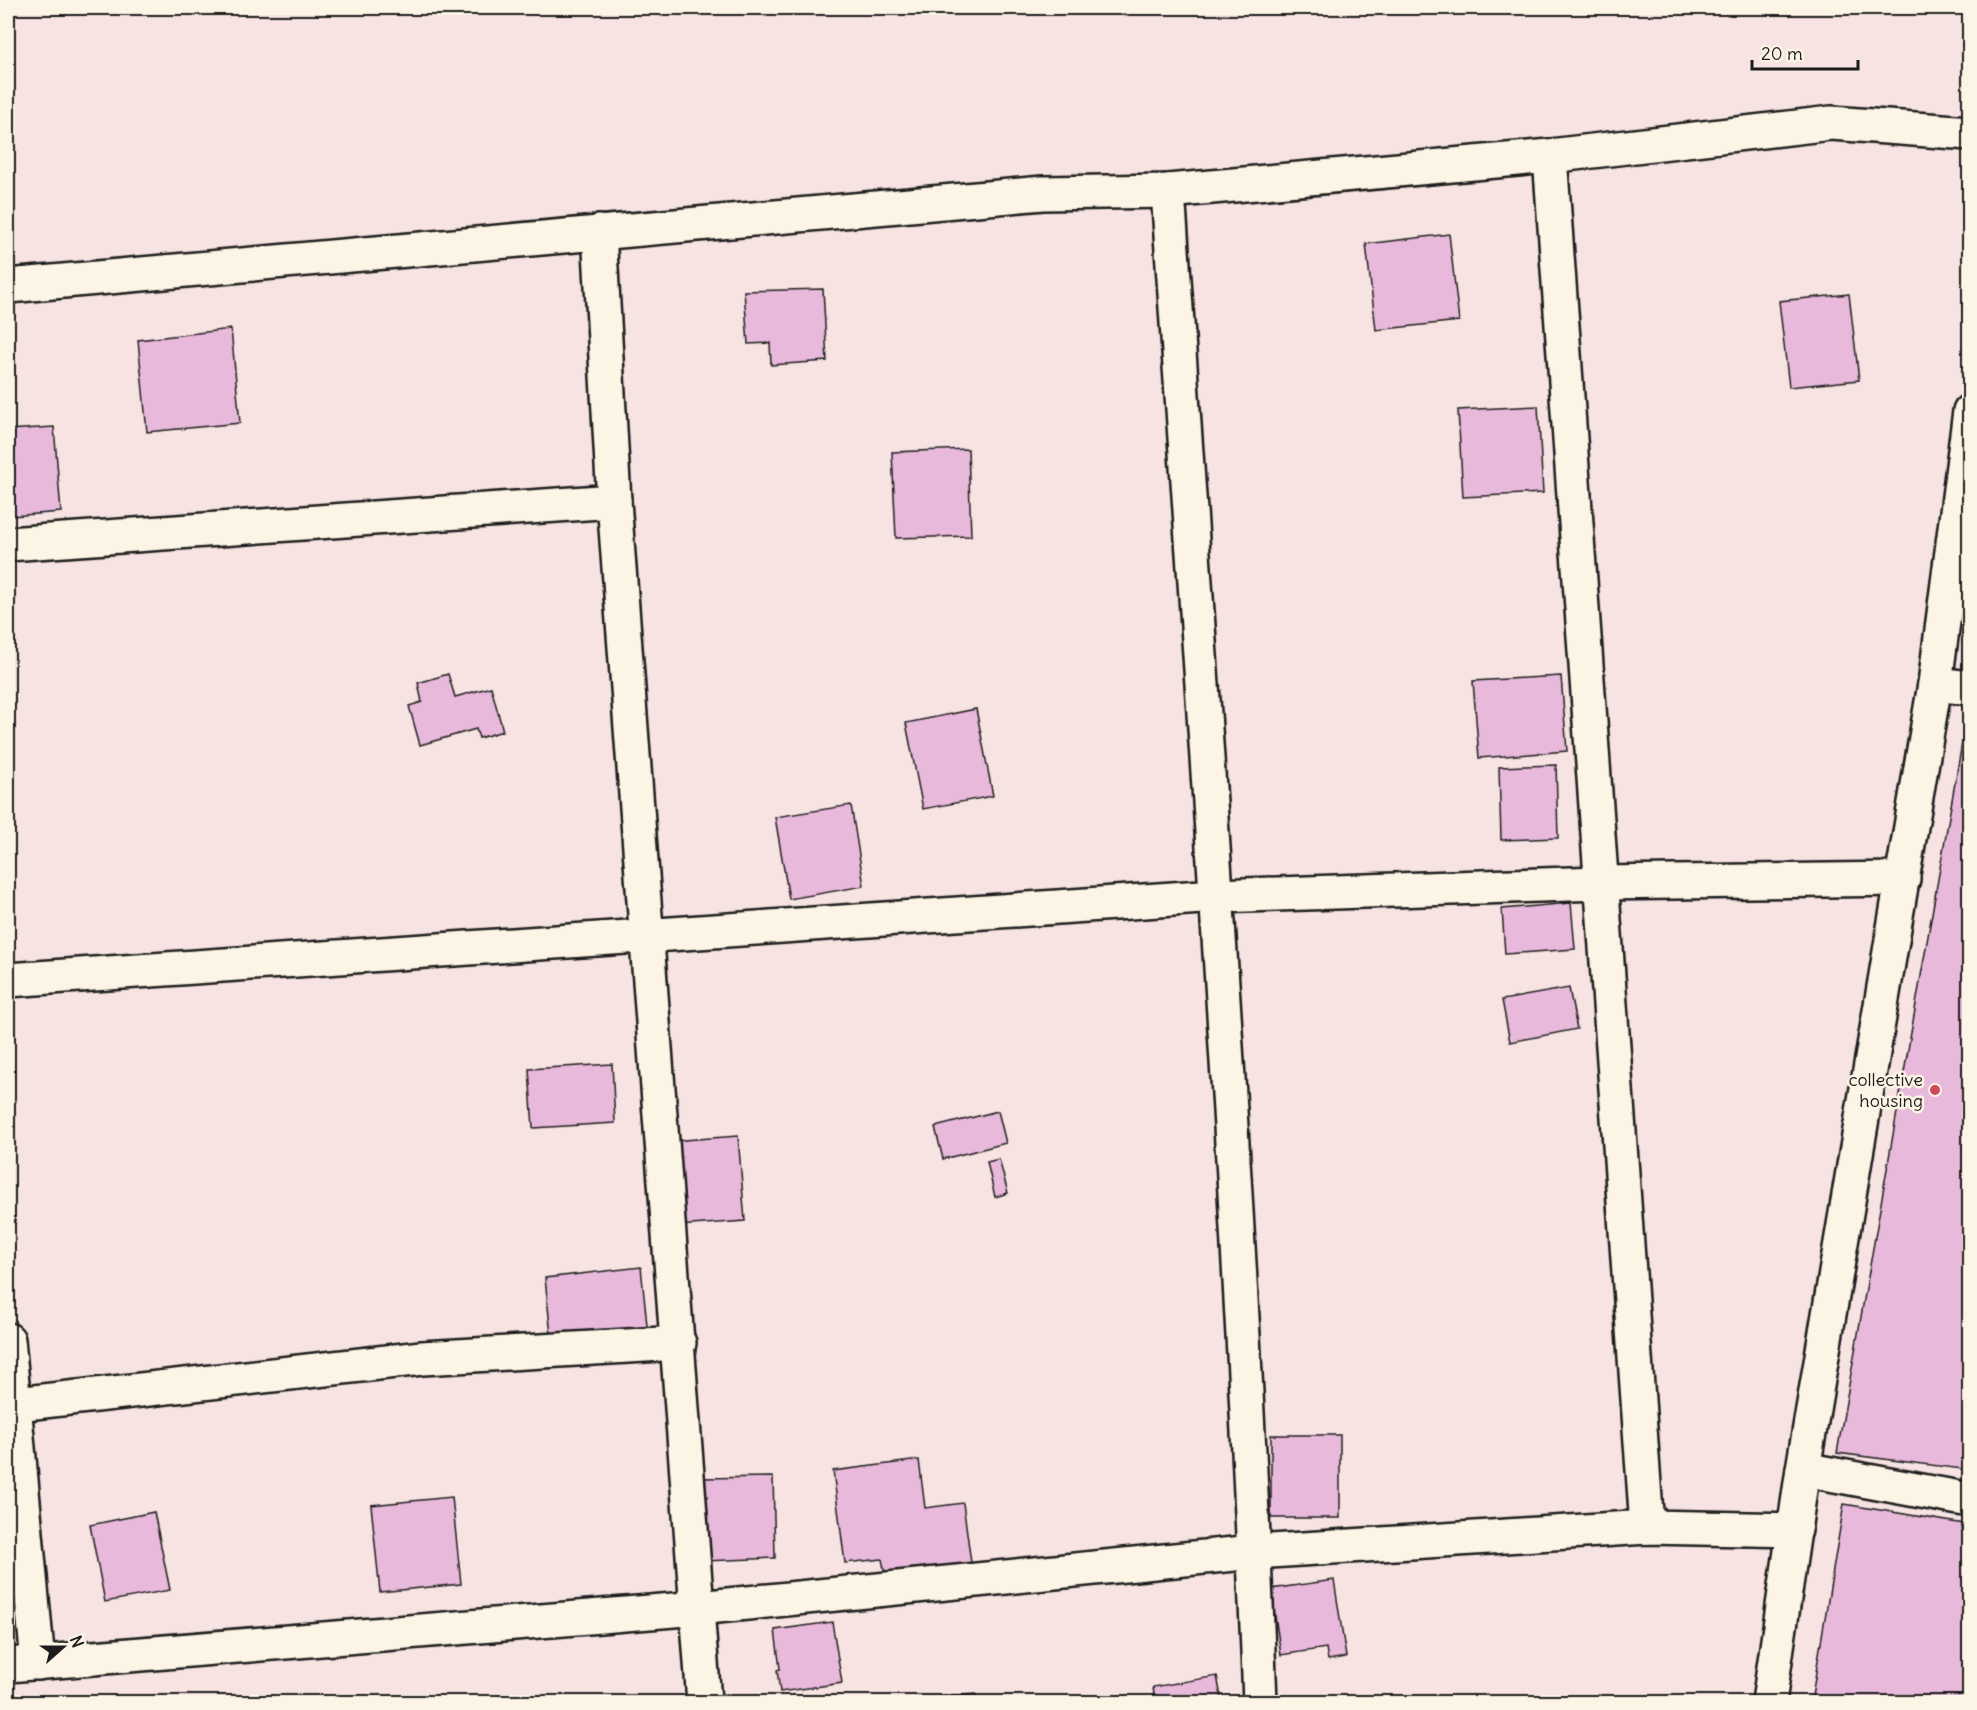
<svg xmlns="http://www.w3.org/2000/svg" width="1977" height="1710" font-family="Delius,sans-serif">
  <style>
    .building { fill: #e8b9db; stroke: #1c1c1c; stroke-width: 1.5 }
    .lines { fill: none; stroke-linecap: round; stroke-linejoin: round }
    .street-casing { stroke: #1c1c1c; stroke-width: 38 }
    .street { stroke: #fcf5e5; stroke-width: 33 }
    .poi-dot { fill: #d1495b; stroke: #fcf5e5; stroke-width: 2 }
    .labels { text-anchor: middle; stroke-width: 5; stroke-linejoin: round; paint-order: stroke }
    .poi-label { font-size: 18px; fill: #1c1c1c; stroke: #fcf5e5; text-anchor: end }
  </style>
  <rect width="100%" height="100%" fill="#f6e3e2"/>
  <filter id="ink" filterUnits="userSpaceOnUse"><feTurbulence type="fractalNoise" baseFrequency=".0167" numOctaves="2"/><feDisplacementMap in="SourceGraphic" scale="12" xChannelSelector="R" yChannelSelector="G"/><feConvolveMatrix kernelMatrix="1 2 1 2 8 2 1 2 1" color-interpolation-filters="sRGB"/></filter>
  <g filter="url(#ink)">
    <g class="building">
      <polygon points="1449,234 1459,321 1376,330 1366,244"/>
      <polygon points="823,289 827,361 771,365 770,343 748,344 744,291"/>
      <polygon points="1849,294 1859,380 1789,387 1779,301"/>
      <polygon points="231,329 240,423 147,432 138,340"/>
      <polygon points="1538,406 1543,493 1463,497 1458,410"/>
      <polygon points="54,427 61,512 12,516 8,430"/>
      <polygon points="968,449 971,536 896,538 892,452"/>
      <polygon points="448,674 455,697 491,687 503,731 479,738 476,729 420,745 409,706 422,702 418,683"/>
      <polygon points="1561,676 1567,751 1479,758 1473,681"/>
      <polygon points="976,709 993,796 923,809 906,723"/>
      <polygon points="1965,726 1970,727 1970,1470 1837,1453"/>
      <polygon points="1556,765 1558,838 1501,840 1499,767"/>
      <polygon points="851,805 864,886 789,899 775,817"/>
      <polygon points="1571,903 1575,949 1505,954 1502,909"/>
      <polygon points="1569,988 1577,1029 1510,1042 1502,1000"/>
      <polygon points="612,1064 615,1123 533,1128 529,1069"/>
      <polygon points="998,1111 1006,1143 943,1159 935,1127"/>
      <polygon points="738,1136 745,1221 678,1226 671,1141"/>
      <polygon points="999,1159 1008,1193 995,1197 987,1162"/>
      <polygon points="641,1267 648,1335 552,1345 545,1278"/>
      <rect x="1271" y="1435" width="69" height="83"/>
      <polygon points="919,1460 925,1508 963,1503 971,1563 885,1574 882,1559 845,1563 833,1471"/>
      <polygon points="773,1477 775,1558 704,1561 701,1478"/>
      <polygon points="452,1497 461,1584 380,1592 371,1505"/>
      <polygon points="1844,1504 1970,1525 1970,1702 1811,1702"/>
      <polygon points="154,1512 170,1590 105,1602 90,1525"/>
      <polygon points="1334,1580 1346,1657 1328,1660 1326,1648 1281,1655 1271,1589"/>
      <polygon points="832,1622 842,1683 780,1692 777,1670 780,1669 775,1630"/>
      <polygon points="1217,1676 1222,1702 1155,1702 1153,1687"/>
      <polygon points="976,1694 977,1702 911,1702 911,1699"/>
    </g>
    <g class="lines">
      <defs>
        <g id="street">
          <polyline points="1550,156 1647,1527"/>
          <path d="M 1168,191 C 1202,694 1241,1198 1260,1702"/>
          <polyline points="599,232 614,501 704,1702"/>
          <polyline points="8,286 1043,193 1168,191 1550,156 1831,123 1970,133"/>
          <polyline points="8,544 614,501"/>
          <polyline points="1935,684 1970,688"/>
          <polyline points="8,980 1216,896 1601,883 1903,879"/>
          <polyline points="8,1340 38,1663"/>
          <polyline points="8,1405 422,1358 679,1343"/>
          <polyline points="1803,1469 1970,1500"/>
          <polyline points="8,1665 698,1608 1254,1552 1647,1527 1795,1530"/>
          <polyline points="1769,1702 1803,1469 1935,684 1970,411"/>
        </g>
      </defs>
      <use href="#street" class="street-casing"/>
      <use href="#street" class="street"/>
    </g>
  </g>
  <circle class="poi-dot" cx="1935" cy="1090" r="6"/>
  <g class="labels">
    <g class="poi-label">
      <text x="1923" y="1086">collective<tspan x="1923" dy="21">housing</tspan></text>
    </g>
  </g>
  <rect width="1977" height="1710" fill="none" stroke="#fcf5e5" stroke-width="30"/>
  <rect x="15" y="15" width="1947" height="1680" fill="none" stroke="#1c1c1c" stroke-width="2" filter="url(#ink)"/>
  <g transform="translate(63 1647) rotate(69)" stroke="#fcf5e5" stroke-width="4.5" paint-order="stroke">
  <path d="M0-4.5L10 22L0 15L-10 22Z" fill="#1c1c1c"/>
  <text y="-9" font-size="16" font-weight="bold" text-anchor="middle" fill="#1c1c1c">N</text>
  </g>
  <path d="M1752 60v9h106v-9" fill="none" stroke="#1c1c1c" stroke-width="3"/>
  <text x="1761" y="60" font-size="18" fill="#1c1c1c" stroke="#fcf5e5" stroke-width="4.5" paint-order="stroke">20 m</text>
</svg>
